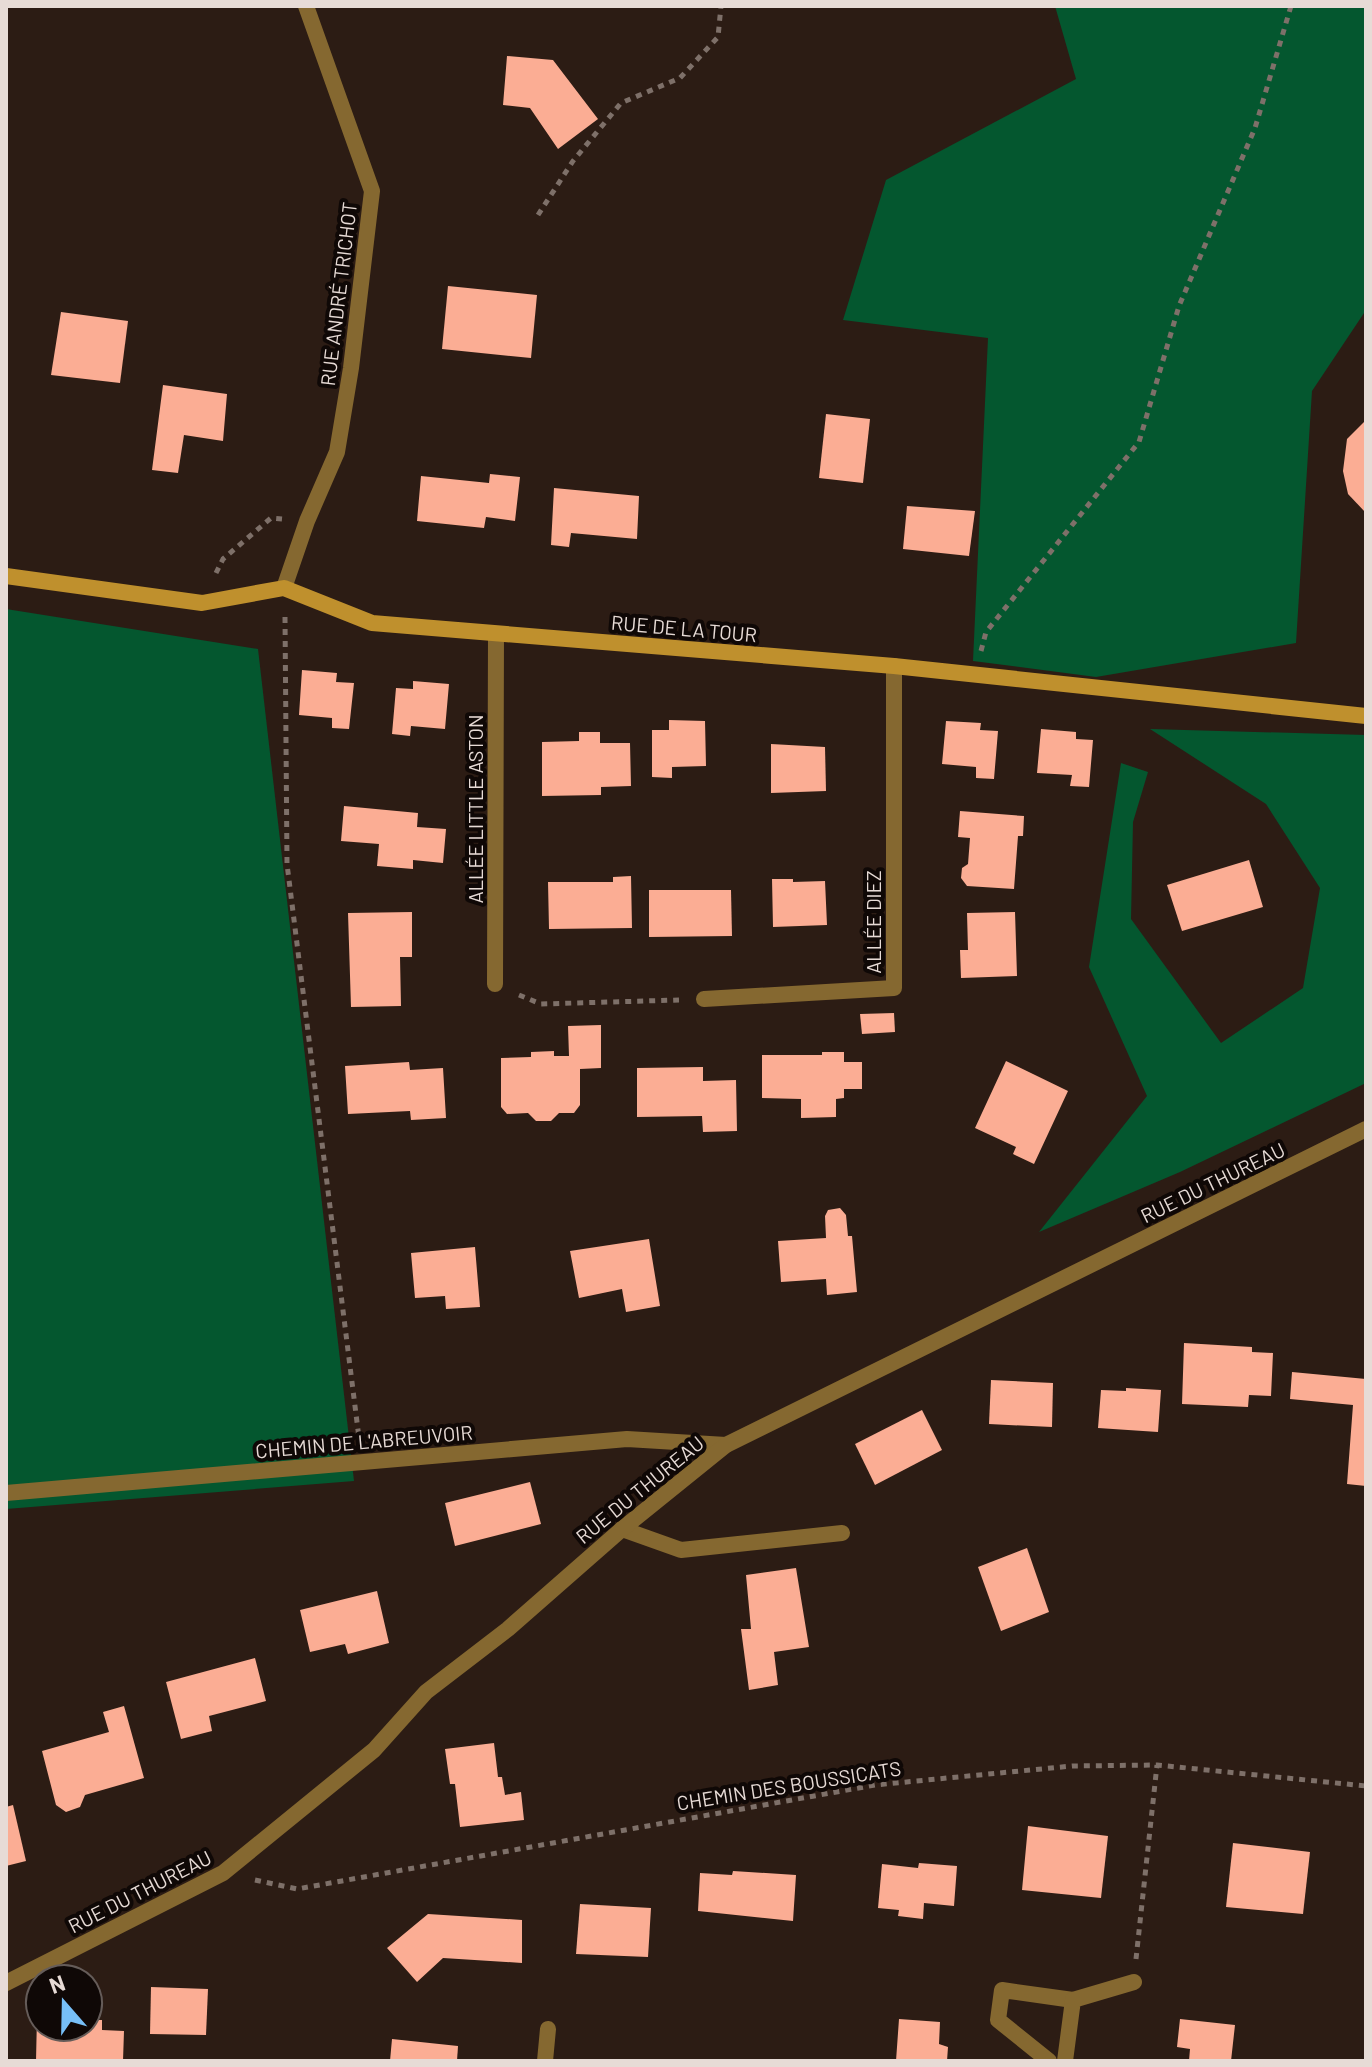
<svg xmlns="http://www.w3.org/2000/svg" width="1372" height="2067" font-family="Barlow,sans-serif">
  <style>
    .forest { fill: #04572f }
    .building { fill: #fbad94 }
    .lines { fill: none; stroke-linecap: round; stroke-linejoin: round }
    .path { stroke: #7e7069; stroke-width: 5; stroke-dasharray: 6 6; stroke-linecap: butt }
    .lane { stroke: #856830; stroke-width: 16 }
    .street { stroke: #856830; stroke-width: 16 }
    .secondary { stroke: #bf902d; stroke-width: 16 }
    .labels { text-anchor: middle; stroke-width: 8; stroke-linejoin: round; paint-order: stroke }
    .street-label { font-size: 20px; fill: #e7dbd6; stroke: #0f0806 }
  </style>
  <rect width="100%" height="100%" fill="#2c1c14"/>
  <g class="forest">
    <polygon points="1055,6 1366,6 1366,310 1312,391 1296,643 1096,677 973,661 988,338 843,320 886,180 1076,79"/>
    <polygon points="6,609 258,649 354,1481 6,1509"/>
    <polygon points="1150,729 1366,735 1366,1083 1180,1172 1039,1232 1147,1096 1089,967 1121,763 1148,772 1133,822 1131,919 1221,1043 1303,988 1320,888 1266,804"/>
  </g>
  <g class="building">
    <polygon points="507,56 553,60 598,119 558,149 530,108 503,105"/>
    <polygon points="448,286 537,295 531,358 442,349"/>
    <polygon points="61,312 128,321 120,383 51,375"/>
    <polygon points="163,385 227,394 223,441 184,435 178,473 152,470"/>
    <polygon points="826,414 870,419 863,483 819,478"/>
    <polygon points="1366,420 1366,513 1348,494 1343,471 1347,439"/>
    <polygon points="490,474 520,477 515,521 486,517 484,528 417,521 421,476 489,483"/>
    <polygon points="554,488 639,496 637,539 571,533 569,547 551,545"/>
    <polygon points="907,506 975,511 969,556 903,549"/>
    <polygon points="302,670 337,673 336,682 354,683 349,729 332,728 332,718 299,715"/>
    <polygon points="413,681 449,684 445,729 411,726 410,736 392,734 396,688 413,689"/>
    <polygon points="669,720 705,721 706,766 672,767 672,778 652,777 652,730 669,730"/>
    <polygon points="946,721 981,723 980,730 998,731 994,779 976,778 976,767 942,764"/>
    <polygon points="1041,729 1076,732 1076,739 1093,740 1089,787 1070,786 1072,775 1037,773"/>
    <polygon points="579,732 600,732 600,743 630,743 631,786 601,787 601,795 542,796 542,742 579,741"/>
    <polygon points="771,744 825,747 826,791 771,793"/>
    <polygon points="344,806 418,813 417,827 446,829 443,863 413,860 413,869 377,866 379,844 341,841"/>
    <polygon points="960,811 1024,816 1023,836 1018,836 1014,889 967,886 961,878 962,868 968,864 970,838 958,837"/>
    <polygon points="1249,860 1263,907 1182,931 1167,885"/>
    <polygon points="631,876 632,928 549,929 548,882 613,882 613,877"/>
    <polygon points="772,879 793,879 793,882 825,881 827,925 773,927"/>
    <polygon points="649,890 731,890 732,936 649,937"/>
    <polygon points="412,912 412,957 400,957 401,1006 351,1007 348,913"/>
    <polygon points="1015,912 1017,976 961,978 960,950 968,950 967,913"/>
    <polygon points="894,1013 895,1032 862,1034 860,1014"/>
    <polygon points="601,1025 601,1068 580,1069 580,1105 574,1113 559,1113 551,1121 536,1121 528,1113 507,1114 501,1107 501,1058 531,1057 531,1052 554,1051 554,1056 569,1056 568,1026"/>
    <polygon points="822,1052 844,1052 844,1062 862,1062 862,1089 844,1089 844,1098 836,1099 836,1117 801,1118 801,1099 762,1098 762,1055 822,1055"/>
    <polygon points="1006,1061 1068,1091 1034,1164 1013,1154 1016,1147 975,1128"/>
    <polygon points="409,1062 410,1070 443,1068 446,1118 411,1120 410,1111 348,1114 345,1066"/>
    <polygon points="703,1067 703,1081 736,1080 737,1131 703,1132 702,1116 637,1117 637,1068"/>
    <polygon points="840,1208 846,1215 848,1236 852,1236 857,1292 827,1295 826,1279 781,1282 778,1241 826,1238 825,1216 828,1210"/>
    <polygon points="649,1239 660,1306 626,1312 622,1289 579,1298 570,1251"/>
    <polygon points="475,1247 480,1307 446,1309 445,1296 415,1298 411,1253"/>
    <polygon points="1184,1343 1252,1347 1252,1352 1273,1353 1271,1396 1249,1395 1248,1407 1182,1404"/>
    <polygon points="1292,1372 1366,1379 1366,1486 1347,1484 1353,1405 1290,1399"/>
    <polygon points="991,1380 1053,1383 1052,1427 989,1424"/>
    <polygon points="1126,1388 1161,1390 1158,1432 1098,1428 1101,1390 1126,1391"/>
    <polygon points="922,1410 942,1450 875,1485 855,1444"/>
    <polygon points="530,1482 541,1524 455,1546 445,1503"/>
    <polygon points="1027,1548 1049,1612 1001,1631 978,1567"/>
    <polygon points="796,1568 809,1647 774,1652 778,1685 749,1690 741,1629 751,1629 746,1575"/>
    <polygon points="377,1591 389,1643 348,1654 345,1644 310,1652 300,1610"/>
    <polygon points="255,1658 266,1701 209,1716 212,1731 181,1739 166,1682"/>
    <polygon points="124,1706 144,1778 85,1795 80,1807 66,1812 56,1805 42,1751 109,1732 103,1712"/>
    <polygon points="494,1743 498,1777 502,1777 505,1795 521,1792 524,1820 460,1827 455,1784 450,1784 445,1749"/>
    <polygon points="13,1805 26,1861 6,1866 6,1807"/>
    <polygon points="1028,1826 1108,1836 1101,1898 1022,1890"/>
    <polygon points="1233,1843 1310,1852 1303,1914 1226,1907"/>
    <polygon points="919,1863 957,1866 954,1906 924,1903 923,1919 898,1916 899,1910 878,1908 882,1864 918,1868"/>
    <polygon points="733,1871 796,1875 793,1921 698,1911 700,1873 732,1875"/>
    <polygon points="580,1904 651,1908 648,1957 576,1954"/>
    <polygon points="428,1914 522,1920 522,1963 443,1958 417,1982 387,1948"/>
    <polygon points="151,1987 208,1989 206,2035 150,2034"/>
    <polygon points="37,2016 40,2016 40,2027 88,2027 88,2020 102,2020 102,2030 124,2031 123,2061 36,2061"/>
    <polygon points="899,2019 940,2022 939,2044 948,2047 947,2061 896,2061"/>
    <polygon points="1180,2019 1235,2025 1231,2061 1189,2061 1190,2049 1177,2047"/>
    <polygon points="392,2039 458,2046 457,2061 390,2061"/>
  </g>
  <g class="lines">
    <g class="path">
      <polyline points="538,215 573,161 621,103 680,78 718,37 721,6"/>
      <polyline points="216,573 223,559 271,518 282,519"/>
      <polyline points="285,617 287,864 359,1438"/>
      <polyline points="981,651 986,632 1139,442 1179,306 1255,128 1291,6"/>
      <polyline points="519,995 541,1004 679,1000"/>
      <polyline points="255,1880 297,1889 875,1785 1072,1766 1157,1765 1366,1786"/>
      <polyline points="1136,1959 1157,1765"/>
    </g>
    <g class="lane">
      <polyline points="622,1529 681,1550 842,1533"/>
      <polyline points="545,2061 548,2029"/>
      <polyline points="1049,2061 998,2020 1002,1990 1073,2000"/>
    </g>
    <g class="street">
      <polyline points="284,588 307,521 337,452 351,368 372,191 306,6"/>
      <polyline points="495,984 496,634"/>
      <polyline points="704,999 894,988 894,666"/>
      <polyline points="6,1493 627,1439 726,1445"/>
      <polyline points="6,1983 223,1873 374,1750 426,1692 508,1629 622,1529 726,1445 1366,1129"/>
      <polyline points="1065,2061 1073,2000 1134,1982"/>
    </g>
    <polyline class="secondary" points="6,576 202,603 284,588 372,623 894,666 1366,716"/>
  </g>
  <g class="labels">
    <g class="street-label">
      <text transform="translate(339 294) rotate(-83)" y="7">RUE ANDRÉ TRICHOT</text>
      <text transform="translate(684 629) rotate(5)" y="7">RUE DE LA TOUR</text>
      <text transform="translate(476 809) rotate(-90)" y="7">ALLÉE LITTLE ASTON</text>
      <text transform="translate(874 922) rotate(-90)" y="7">ALLÉE DIEZ</text>
      <text transform="translate(1213 1183) rotate(-26)" y="7">RUE DU THUREAU</text>
      <text transform="translate(364 1442) rotate(-5)" y="7">CHEMIN DE L'ABREUVOIR</text>
      <text transform="translate(640 1490) rotate(-39)" y="7">RUE DU THUREAU</text>
      <text transform="translate(789 1786) rotate(-9)" y="7">CHEMIN DES BOUSSICATS</text>
      <text transform="translate(140 1892) rotate(-27)" y="7">RUE DU THUREAU</text>
    </g>
  </g>
  <rect width="1372" height="2067" fill="none" stroke="#e7dbd6" stroke-width="16"/>
  <g transform="translate(64 2003) rotate(340)"><circle r="38" fill="#0f0806" stroke="#655c59" stroke-width="2"/>
  <path d="M0-6L14 30L0 20L-14 30Z" fill="#77bff7"/>
  <text y="-12" font-size="22" font-weight="bold" text-anchor="middle" fill="#e7dbd6">N</text>
  </g>
</svg>
